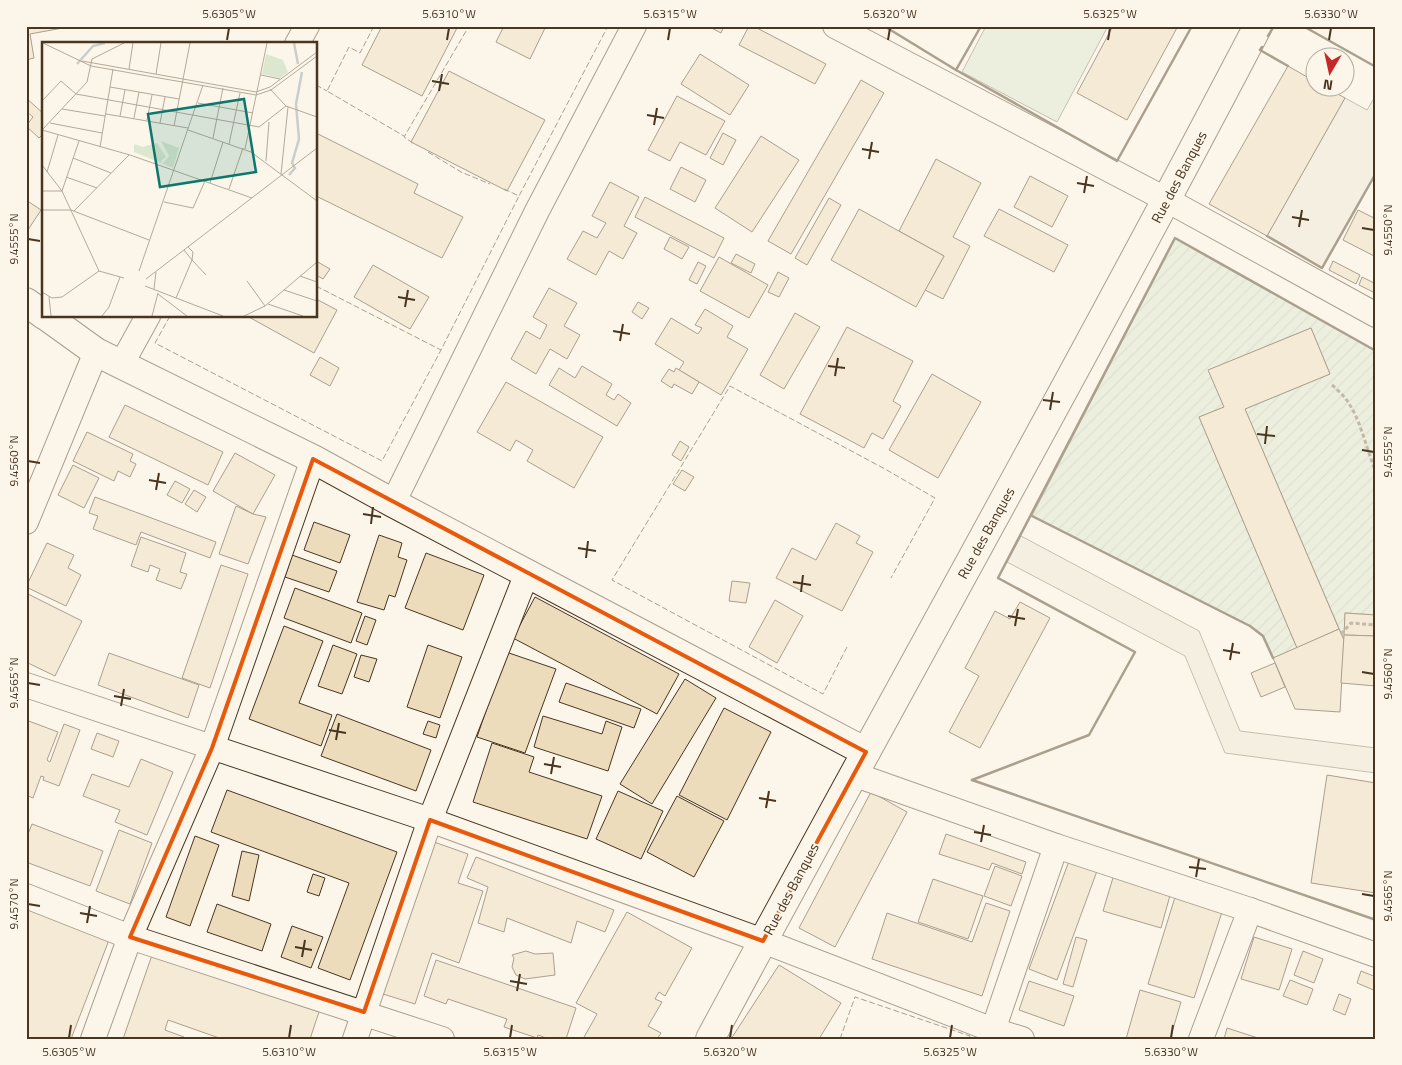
<svg xmlns="http://www.w3.org/2000/svg" width="1402" height="1065" font-family="'Titillium Web',sans-serif">
  <style>
    .garden { fill: url(#garden-furrows); stroke: #887966 }
    .pitch { fill: #dce7d0; stroke: #887966 }
    .parking { fill: #ede7d9; stroke: #887966 }
    .building { fill: #ecdcbc; stroke: #4a3520 }
    .lines { fill: none; stroke-linecap: round; stroke-linejoin: round }
    .minor-casing { stroke: #4a3520; stroke-width: 26 }
    .tertiary-casing { stroke: #4a3520; stroke-width: 30 }
    .primary-casing { stroke: #4a3520; stroke-width: 30 }
    .path { stroke: #7f6f5c; stroke-width: 3; stroke-dasharray: 4 2.5; stroke-linecap: butt }
    .minor { stroke: #fbf6e9; stroke-width: 24 }
    .tertiary { stroke: #fbf6e9; stroke-width: 28 }
    .primary { stroke: #fbf6e9; stroke-width: 28 }
    .fence { stroke: #4a3520; stroke-width: 1; stroke-dasharray: 6 2.5; stroke-linecap: butt }
    .wall { stroke: #4a3520; stroke-width: 2.5 }
    .marked { fill: none; stroke: #e8590c; stroke-width: 4; stroke-linejoin: round }
    .ticks { fill: none; stroke: #4a3520; stroke-width: 2 }
    .labels { text-anchor: middle; stroke-width: 4; stroke-linejoin: round; paint-order: stroke }
    .street-label { font-size: 14px; fill: #4a3520; stroke: #fbf6e9 }
    .inset-river { fill: none; stroke: #c9cecd; stroke-width: 2.5 }
    .inset-road { fill: none; stroke: #b4a999; stroke-width: 1 }
    .view { fill: #0f766e; fill-opacity: 0.15; stroke: #0f766e; stroke-width: 2.5 }
    .inset-edge { fill: none; stroke: #4a3520; stroke-width: 2.5 }
    .neatline { fill: none; stroke: #4a3520; stroke-width: 2 }
    .ticks-label { font-size: 12px; text-anchor: middle; fill: #4a3520 }
  </style>
  <defs>
    <pattern id="garden-furrows" width="10" height="10" patternUnits="userSpaceOnUse" patternTransform="scale(1.25)"><rect width="10" height="10" fill="#dce7d0"/><path d="M-1 1l2-2M0 10L10 0M9 11l2-2" fill="none" stroke="#bec7b2"/></pattern>
  </defs>
  <rect width="100%" height="100%" fill="#fbf6e9"/>
  <polygon class="garden" points="1175,238 1376,351 1376,615 1345,613 1344,640 1245,409 1330,374 1311,328 1209,370 1224,407 1199,417 1297,648 1273,658 1263,636 1250,626 1032,516"/>
  <polygon class="pitch" points="986,26 1108,26 1057,122 962,72"/>
  <g class="parking">
    <polygon points="1376,95 1376,173 1322,268 1267,236 1345,98 1367,110"/>
    <polygon points="1021,536 1199,631 1240,731 1376,748 1376,773 1225,753 1185,656 1007,562"/>
  </g>
  <g class="building">
    <polygon points="26,26 68,26 68,27 30,34 34,58 26,60"/>
    <polygon points="382,26 458,26 422,96 362,65"/>
    <polygon points="504,26 546,26 530,59 496,42"/>
    <polygon points="708,26 724,26 721,33"/>
    <polygon points="749,26 753,26 826,64 815,84 739,45"/>
    <polygon points="1113,26 1178,26 1127,120 1077,93"/>
    <polygon points="700,54 749,85 730,115 681,84"/>
    <polygon points="1288,66 1314,81 1314,88 1327,88 1345,98 1267,236 1209,204"/>
    <polygon points="449,71 545,120 507,191 411,142"/>
    <polygon points="861,80 884,93 791,254 768,241"/>
    <polygon points="677,96 725,121 706,155 680,142 670,161 648,150"/>
    <polygon points="26,98 44,114 44,139 41,136 39,138 26,126 33,117 26,111"/>
    <polygon points="316,133 418,184 414,193 463,217 442,258 316,196"/>
    <polygon points="723,133 736,140 723,165 710,158"/>
    <polygon points="761,136 799,160 752,232 715,208"/>
    <polygon points="936,159 981,183 953,237 970,246 943,299 925,290 944,256 899,231"/>
    <polygon points="681,167 706,180 695,202 670,189"/>
    <polygon points="1030,176 1068,196 1052,227 1014,207"/>
    <polygon points="610,182 639,197 624,226 637,233 623,259 609,251 596,275 567,259 583,231 597,238 606,223 592,216"/>
    <polygon points="645,197 724,238 714,258 635,217"/>
    <polygon points="829,198 841,205 807,265 795,258"/>
    <polygon points="26,200 41,210 26,233"/>
    <polygon points="859,209 944,256 916,307 831,260"/>
    <polygon points="999,209 1068,245 1054,272 984,236"/>
    <polygon points="1358,210 1376,219 1376,257 1343,240"/>
    <polygon points="670,237 689,247 682,259 664,249"/>
    <polygon points="736,254 755,264 751,273 731,263"/>
    <polygon points="719,257 768,285 749,318 700,291"/>
    <polygon points="316,261 330,269 323,279 316,275"/>
    <polygon points="1333,261 1360,275 1356,284 1329,270"/>
    <polygon points="698,262 706,266 697,284 689,280"/>
    <polygon points="373,265 429,297 410,329 354,297"/>
    <polygon points="778,272 789,278 779,297 768,292"/>
    <polygon points="1362,277 1376,284 1373,292 1359,285"/>
    <polygon points="549,288 577,303 564,326 580,335 567,359 550,349 536,374 511,359 526,331 540,339 547,325 533,317"/>
    <polygon points="316,299 337,310 314,353 247,316 316,316"/>
    <polygon points="638,302 649,308 642,319 632,312"/>
    <polygon points="705,309 733,326 727,337 748,349 721,395 679,370 684,362 655,344 671,318 698,334 702,328 695,325"/>
    <polygon points="795,313 820,327 784,389 760,375"/>
    <polygon points="847,327 913,361 893,401 901,406 883,439 872,433 864,448 800,414"/>
    <polygon points="1311,328 1330,374 1245,409 1339,629 1297,648 1199,417 1224,407 1208,370"/>
    <polygon points="320,357 339,368 330,386 310,375"/>
    <polygon points="582,366 612,384 606,395 614,400 618,394 631,403 617,426 549,385 559,368 575,378"/>
    <polygon points="676,368 699,382 692,394 674,384 672,388 661,381 669,369 674,372"/>
    <polygon points="932,374 981,402 938,478 889,450"/>
    <polygon points="506,382 603,437 574,488 527,461 533,450 516,440 510,451 477,432"/>
    <polygon points="125,405 223,452 208,485 109,437"/>
    <polygon points="87,432 133,454 130,461 136,464 130,477 118,471 114,481 73,461"/>
    <polygon points="680,441 689,447 681,461 672,455"/>
    <polygon points="235,453 275,475 253,514 213,491"/>
    <polygon points="73,465 99,478 84,508 58,495"/>
    <polygon points="682,470 694,477 685,491 673,484"/>
    <polygon points="175,481 190,489 182,503 167,495"/>
    <polygon points="194,490 206,497 197,512 185,504"/>
    <polygon points="95,497 216,542 210,558 141,532 136,545 93,529 98,516 89,513"/>
    <polygon points="236,506 253,514 266,517 248,564 219,554"/>
    <polygon points="314,522 350,535 340,563 304,550"/>
    <polygon points="836,523 860,536 856,543 873,552 842,611 776,578 792,548 816,560"/>
    <polygon points="379,535 402,543 398,557 407,560 395,597 389,595 384,610 357,602"/>
    <polygon points="141,537 186,553 180,572 187,574 181,589 156,580 160,569 150,565 148,572 131,566"/>
    <polygon points="47,543 74,555 68,568 81,575 66,606 26,587"/>
    <polygon points="426,553 484,575 463,630 405,608"/>
    <polygon points="292,555 337,571 329,592 285,577"/>
    <polygon points="221,565 248,574 210,688 182,678"/>
    <polygon points="732,581 750,583 746,603 729,601"/>
    <polygon points="295,588 362,613 351,643 284,618"/>
    <polygon points="26,593 82,621 55,676 26,662"/>
    <polygon points="535,597 679,674 657,714 513,638"/>
    <polygon points="775,600 803,616 777,663 749,647"/>
    <polygon points="1020,602 1050,618 980,748 949,732 979,676 965,668 995,611 1010,619"/>
    <polygon points="1345,613 1376,615 1376,636 1344,635"/>
    <polygon points="365,616 376,620 367,645 356,641"/>
    <polygon points="284,626 323,641 299,703 332,715 321,746 249,719"/>
    <polygon points="1339,629 1344,640 1340,712 1295,709 1273,658"/>
    <polygon points="1344,635 1376,636 1376,686 1341,683"/>
    <polygon points="333,645 357,654 342,694 318,686"/>
    <polygon points="428,645 462,657 440,718 407,707"/>
    <polygon points="506,652 556,669 525,753 477,737"/>
    <polygon points="109,653 199,685 188,718 98,685"/>
    <polygon points="361,655 377,659 369,682 354,677"/>
    <polygon points="1275,663 1285,687 1261,697 1251,673"/>
    <polygon points="685,679 716,698 652,804 620,784"/>
    <polygon points="566,683 641,709 634,728 559,702"/>
    <polygon points="724,708 771,732 727,820 679,795"/>
    <polygon points="337,714 431,750 416,791 321,756"/>
    <polygon points="543,716 602,734 606,721 622,727 608,771 534,747"/>
    <polygon points="26,720 58,732 47,760 50,762 64,724 80,730 59,786 43,780 44,777 41,776 33,798 26,795"/>
    <polygon points="428,721 440,725 436,738 423,734"/>
    <polygon points="97,733 119,741 113,757 91,749"/>
    <polygon points="492,743 534,757 529,772 602,796 587,839 473,802"/>
    <polygon points="141,759 173,772 147,835 115,822 120,810 83,796 92,774 129,787"/>
    <polygon points="1327,775 1376,783 1376,893 1311,883"/>
    <polygon points="227,790 397,852 350,980 318,968 349,883 211,832"/>
    <polygon points="618,791 663,811 641,859 596,839"/>
    <polygon points="871,792 907,812 835,947 799,928"/>
    <polygon points="677,796 724,821 694,877 647,852"/>
    <polygon points="32,824 103,851 90,886 26,862 26,839"/>
    <polygon points="119,830 152,843 130,904 96,891"/>
    <polygon points="946,834 1026,862 1022,874 992,863 989,870 939,854"/>
    <polygon points="195,836 219,845 190,926 166,917"/>
    <polygon points="434,842 468,854 458,883 483,891 459,963 432,953 415,1004 383,994"/>
    <polygon points="242,851 259,855 249,901 232,896"/>
    <polygon points="476,857 614,910 605,932 577,921 571,943 507,918 504,932 478,923 488,887 467,878"/>
    <polygon points="1069,861 1097,871 1057,980 1029,969"/>
    <polygon points="995,866 1022,876 1011,906 984,896"/>
    <polygon points="1115,871 1172,888 1161,928 1103,911"/>
    <polygon points="313,874 325,878 319,896 307,892"/>
    <polygon points="933,879 983,896 968,939 918,922"/>
    <polygon points="1176,894 1223,909 1194,998 1148,984"/>
    <polygon points="986,903 1010,911 982,996 872,959 887,913 972,942"/>
    <polygon points="217,904 271,924 262,951 207,932"/>
    <polygon points="26,909 109,940 71,1039 26,1039"/>
    <polygon points="627,912 692,948 665,996 659,992 655,999 662,1002 648,1026 661,1033 657,1039 583,1039 597,1014 576,1003"/>
    <polygon points="292,926 323,937 311,968 281,957"/>
    <polygon points="1076,937 1087,940 1073,987 1063,984"/>
    <polygon points="1254,937 1292,949 1279,990 1241,979"/>
    <polygon points="526,951 535,954 553,953 555,975 525,979 516,975 512,967 514,958 512,955"/>
    <polygon points="1303,951 1323,959 1314,983 1294,975"/>
    <polygon points="152,955 319,1012 310,1039 222,1039 168,1020 165,1030 184,1037 183,1039 123,1039"/>
    <polygon points="436,960 576,1008 566,1039 549,1039 538,1035 537,1038 504,1027 507,1019 448,999 446,1004 424,996"/>
    <polygon points="779,965 841,1003 819,1039 731,1039"/>
    <polygon points="1361,971 1376,977 1376,991 1357,983"/>
    <polygon points="1290,980 1313,989 1307,1005 1283,996"/>
    <polygon points="1029,981 1074,996 1064,1026 1019,1010"/>
    <polygon points="1140,990 1181,1002 1170,1039 1126,1039"/>
    <polygon points="1339,994 1351,999 1345,1015 1333,1010"/>
    <polygon points="1227,1028 1261,1039 1224,1039"/>
  </g>
  <g class="lines">
    <defs>
      <g id="minor">
        <polyline points="835,26 1167,200 1376,315"/>
        <polyline points="297,44 307,26"/>
        <polyline points="121,365 148,316"/>
        <polyline points="393,503 537,211 634,26"/>
        <polyline points="26,522 96,352"/>
        <polyline points="26,685 430,820 763,941 993,1030 1022,1039"/>
        <polyline points="853,774 1056,846 1250,910 1376,955"/>
        <polyline points="26,896 130,937 442,1039"/>
        <polyline points="93,1039 130,937 212,748 313,459"/>
        <polyline points="355,1039 430,820 527,573"/>
        <polyline points="990,1039 1056,846"/>
        <polyline points="1201,1039 1250,910"/>
      </g>
      <g id="tertiary">
        <polyline points="26,302 44,315"/>
        <polyline points="46,316 96,352 313,459 393,503 866,752"/>
      </g>
      <path id="primary" d="M 710,1039 C 892,701 1080,367 1258,26"/>
    </defs>
    <use href="#minor" class="minor-casing"/>
    <use href="#tertiary" class="tertiary-casing"/>
    <use href="#primary" class="primary-casing"/>
    <g class="path">
      <path d="M 1332,385 C 1338,390 1344,396 1348,402 C 1362,423 1366,449 1376,472"/>
      <polyline points="1341,634 1351,623 1376,625"/>
    </g>
    <use href="#minor" class="minor"/>
    <use href="#tertiary" class="tertiary"/>
    <use href="#primary" class="primary"/>
    <g class="fence">
      <polyline points="374,26 360,53 349,47 327,91 404,136"/>
      <polyline points="316,85 327,91"/>
      <polyline points="413,143 404,137 469,26"/>
      <polyline points="428,152 461,172 490,184"/>
      <polyline points="504,189 519,196 608,26"/>
      <polyline points="316,286 441,350"/>
      <polyline points="170,316 155,343 382,461 441,350 519,196"/>
      <polyline points="847,647 823,694 612,580 730,386 885,469 935,498 891,578"/>
      <polyline points="840,1039 855,997 970,1036 969,1039"/>
    </g>
    <g class="wall">
      <polyline points="884,26 956,70 1117,161 1192,26"/>
      <polyline points="1303,26 1376,67"/>
      <polyline points="1268,36 1274,26"/>
      <polyline points="1262,47 1260,50 1288,66"/>
      <polyline points="956,70 981,26"/>
      <polyline points="1267,236 1322,268 1376,173"/>
      <polyline points="1032,516 1250,626 1263,636 1273,658"/>
      <polyline points="972,780 1089,735 1135,652 998,578 1175,238 1376,351"/>
      <polyline points="972,780 1376,920"/>
    </g>
  </g>
  <path d="M0 0H1402V1065H0ZM 313,459 L 866,752 L 763,941 L 430,820 L 364,1012 L 130,937 L 212,748 Z" fill="#fbf6e9" fill-opacity=".55" fill-rule="evenodd"/>
  <path class="marked" d="M 313,459 L 866,752 L 763,941 L 430,820 L 364,1012 L 130,937 L 212,748 Z"/>
  <path class="ticks" d="M 227,40 L 229,28M 447,40 L 449,28M 668,40 L 670,28M 888,40 L 890,28M 1108,40 L 1110,28M 1329,40 L 1331,28M 432,81 L 449,84M 439,91 L 442,74M 647,115 L 664,118M 654,125 L 657,108M 862,149 L 879,152M 869,159 L 872,142M 1077,183 L 1094,186M 1084,193 L 1087,176M 1292,217 L 1309,220M 1299,227 L 1302,210M 1362,228 L 1374,230M 28,239 L 40,241M 398,297 L 415,300M 405,307 L 408,290M 613,331 L 630,334M 620,341 L 623,324M 828,366 L 845,368M 835,376 L 838,358M 1043,400 L 1060,402M 1050,410 L 1053,392M 1257,434 L 1275,436M 1265,444 L 1267,426M 1362,450 L 1374,452M 28,461 L 40,463M 149,480 L 166,483M 156,490 L 159,473M 363,514 L 381,517M 371,524 L 373,507M 578,548 L 596,551M 586,558 L 588,541M 793,582 L 811,585M 801,592 L 803,575M 1008,616 L 1025,619M 1015,626 L 1018,609M 1223,650 L 1240,653M 1230,660 L 1233,643M 1362,672 L 1374,674M 28,683 L 40,685M 114,696 L 131,699M 121,706 L 124,689M 329,730 L 346,733M 336,740 L 339,723M 544,764 L 561,767M 551,774 L 554,757M 759,798 L 776,801M 766,808 L 769,791M 974,832 L 991,835M 981,842 L 984,825M 1189,867 L 1206,869M 1196,877 L 1199,859M 1362,894 L 1374,896M 28,904 L 40,906M 80,913 L 97,916M 87,923 L 90,906M 295,947 L 312,950M 302,957 L 305,940M 510,981 L 527,984M 517,991 L 520,974M 69,1038 L 71,1025M 289,1038 L 291,1025M 510,1038 L 512,1025M 730,1038 L 732,1025M 950,1038 L 952,1025M 1171,1038 L 1173,1025"/>
  <g class="labels">
    <g class="street-label">
      <text transform="translate(1179 177) rotate(-62)" y="5">Rue des Banques</text>
      <text transform="translate(986 533) rotate(-61)" y="5">Rue des Banques</text>
      <text transform="translate(791 889) rotate(-62)" y="5">Rue des Banques</text>
    </g>
  </g>
  <g transform="translate(42 42)">
    <rect width="275" height="275" fill="#fbf6e9"/>
    <path d="M 224,12 L 241,18 L 246,30 L 238,36 L 220,32 Z" fill="#dce7d0"/>
    <path d="M 119,99 L 137,106 L 131,126 L 92,110 L 92,102 L 101,105 L 115,101 L 124,115 L 119,119 L 120,122 L 127,114 Z" fill="#dce7d0"/>
    <path class="inset-river" d="M 252,1 L 256,22M 35,22 L 51,4 L 63,1M 247,133 L 253,126 L 250,121 L 257,97 L 254,62 L 260,30"/>
    <path class="inset-road" d="M 1,1 L 49,24 L 214,53 L 229,48 L 275,14M 40,19 L 214,50 L 228,45 L 275,10M 87,27 L 91,1M 114,32 L 119,1M 219,33 L 238,37M 68,45 L 137,57M 228,47 L 244,64 L 275,75M 0,59 L 19,39 L 34,52 L 217,85 L 244,64M 156,61 L 211,71M 20,67 L 63,74M 64,72 L 146,86M 78,74 L 83,48M 92,76 L 97,50M 105,78 L 110,53M 8,81 L 60,91M 118,81 L 123,55M 132,84 L 148,1M 0,88 L 88,113 L 210,156M 0,88 L 45,40 L 50,17 L 82,1M 146,88 L 209,110 L 275,159M 171,96 L 181,46M 187,102 L 198,51M 58,105 L 71,27M 203,107 L 225,1M 31,116 L 69,131M 224,119 L 227,80M 0,123 L 20,149 L 57,229M 5,130 L 16,93M 239,132 L 246,65M 24,135 L 55,146M 168,141 L 181,100M 187,147 L 201,106M 0,149 L 20,149 L 37,99M 122,160 L 151,166 L 163,139M 0,168 L 29,168 L 107,198M 32,169 L 87,113M 146,205 L 151,210 L 150,218 L 164,233M 97,229 L 161,43M 258,234 L 275,240M 104,237 L 275,106M 205,239 L 223,264M 103,244 L 181,274M 112,247 L 114,230M 242,248 L 275,259M 0,250 L 10,256 L 20,255 L 57,229 L 82,236M 116,252 L 145,274M 7,255 L 9,274M 134,256 L 150,218 L 142,208M 226,262 L 261,274M 60,274 L 67,265 L 78,235M 110,274 L 116,251M 202,274 L 223,264 L 275,220"/>
    <path class="view" d="M 202,57 L 214,130 L 118,145 L 106,72 Z"/>
    <rect width="275" height="275" class="inset-edge"/>
  </g>
  <rect width="1402" height="1065" fill="none" stroke="#fbf6e9" stroke-width="55"/>
  <g transform="translate(1330 72) rotate(189)"><circle r="24" fill="#fbf6e9" stroke="#b4a999"/>
  <path d="M0-4L9 19L0 12L-9 19Z" fill="#c62828"/>
  <text y="-8" font-size="14" font-weight="bold" text-anchor="middle" fill="#4a3520">N</text>
  </g>
  <rect x="28" y="28" width="1346" height="1010" class="neatline"/>
  <g class="ticks-label">
    <text x="229" y="18">5.6305°W</text>
    <text x="449" y="18">5.6310°W</text>
    <text x="670" y="18">5.6315°W</text>
    <text x="890" y="18">5.6320°W</text>
    <text x="1110" y="18">5.6325°W</text>
    <text x="1331" y="18">5.6330°W</text>
    <text transform="translate(1388 230) rotate(-90)" y="4">9.4550°N</text>
    <text transform="translate(14 239) rotate(-90)" y="4">9.4555°N</text>
    <text transform="translate(1388 452) rotate(-90)" y="4">9.4555°N</text>
    <text transform="translate(14 461) rotate(-90)" y="4">9.4560°N</text>
    <text transform="translate(1388 674) rotate(-90)" y="4">9.4560°N</text>
    <text transform="translate(14 683) rotate(-90)" y="4">9.4565°N</text>
    <text transform="translate(1388 896) rotate(-90)" y="4">9.4565°N</text>
    <text transform="translate(14 904) rotate(-90)" y="4">9.4570°N</text>
    <text x="69" y="1056">5.6305°W</text>
    <text x="289" y="1056">5.6310°W</text>
    <text x="510" y="1056">5.6315°W</text>
    <text x="730" y="1056">5.6320°W</text>
    <text x="950" y="1056">5.6325°W</text>
    <text x="1171" y="1056">5.6330°W</text>
  </g>
</svg>
